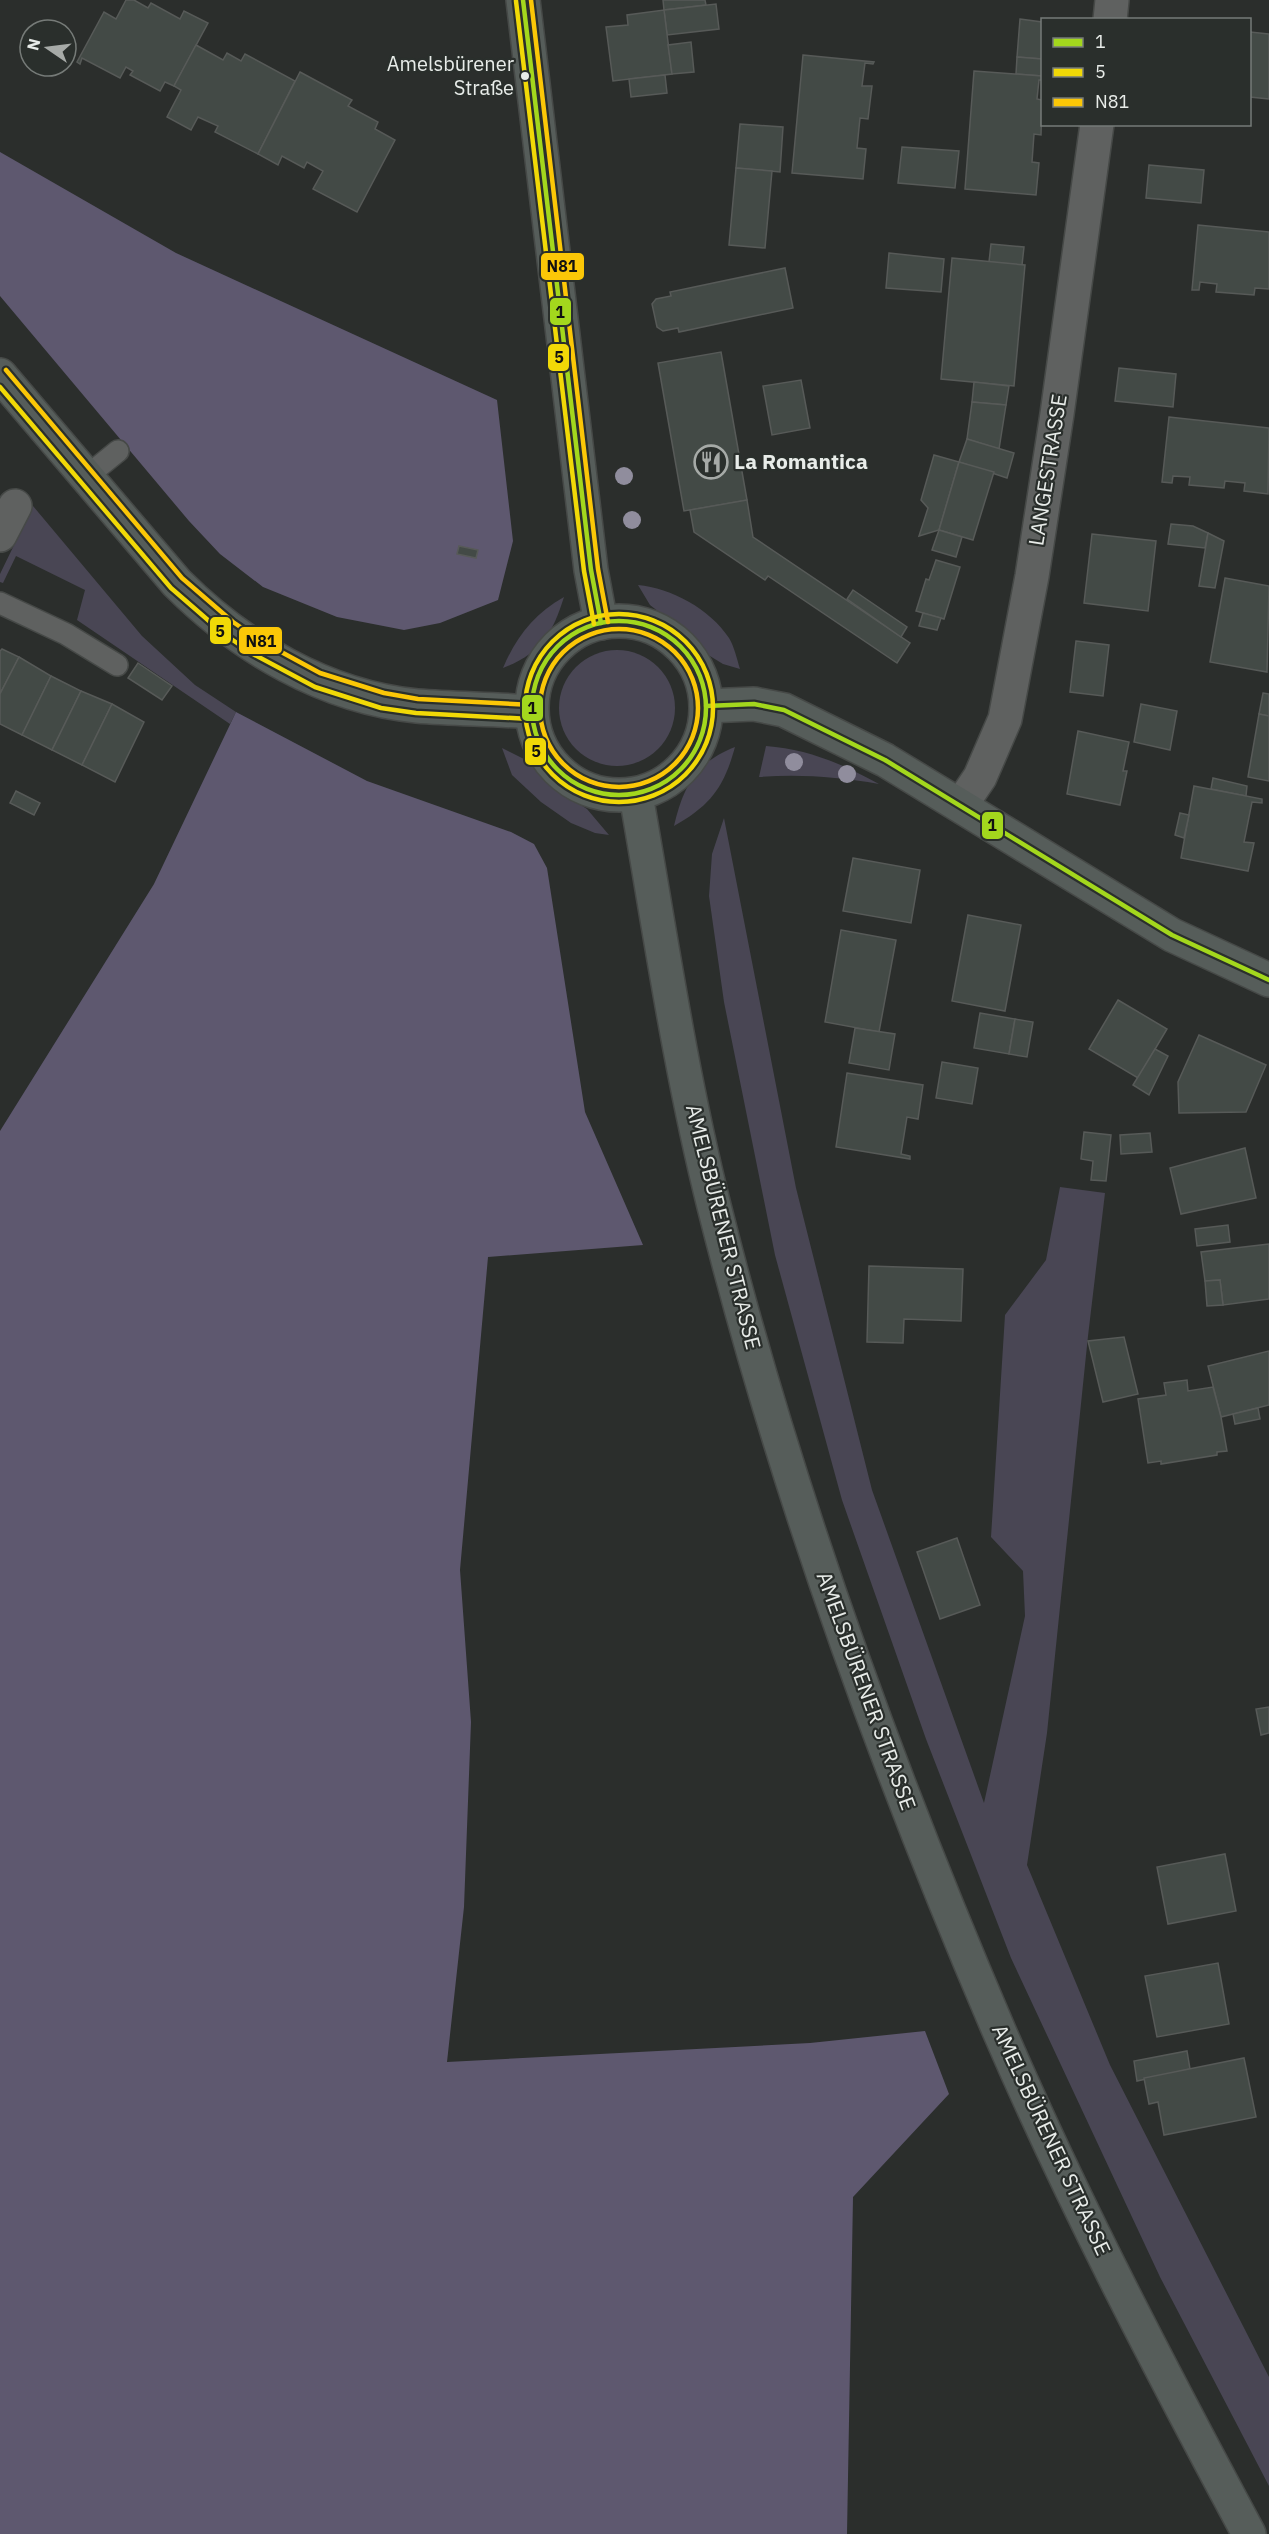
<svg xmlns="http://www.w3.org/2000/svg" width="1269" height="2534" font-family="'IBM Plex Sans',sans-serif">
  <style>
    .green { fill: #494654 }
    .forest { fill: #5e586f }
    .building { fill: #434a46; stroke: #575a58; stroke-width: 1.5 }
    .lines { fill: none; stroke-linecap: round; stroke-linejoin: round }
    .lane-casing { stroke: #464947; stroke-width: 24 }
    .street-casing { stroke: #464947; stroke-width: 36 }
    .secondary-casing { stroke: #464947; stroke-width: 36 }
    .lane { stroke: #5f6160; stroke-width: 21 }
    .street { stroke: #5f6160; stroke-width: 33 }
    .secondary { stroke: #565d5a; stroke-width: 33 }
    .bus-1-casing { stroke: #2a2f2c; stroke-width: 9 }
    .bus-2-casing { stroke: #2a2f2c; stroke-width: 9 }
    .bus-3-casing { stroke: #2a2f2c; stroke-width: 9 }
    .bus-1 { stroke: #a3d71d; stroke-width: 4.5 }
    .bus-2 { stroke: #f1d907; stroke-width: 4.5 }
    .bus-3 { stroke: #fbc707; stroke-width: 4.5 }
    .tree { fill: #908d9d }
    .bus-dot { fill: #e8ece9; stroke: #2a2f2c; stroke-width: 2 }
    .labels { text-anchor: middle; stroke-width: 4.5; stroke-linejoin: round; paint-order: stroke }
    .bus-label { font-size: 20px; fill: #e8ece9; stroke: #2a2f2c; text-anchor: end }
    .poi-label { font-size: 21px; font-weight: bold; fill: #e8ece9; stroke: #2a2f2c; text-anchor: start }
    .street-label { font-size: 21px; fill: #e8ece9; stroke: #2a2f2c }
    .line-badge { stroke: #2a2f2c; stroke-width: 2 }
    .pale-badge-label { font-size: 16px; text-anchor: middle; font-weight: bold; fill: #111 }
  </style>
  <rect width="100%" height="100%" fill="#2b2e2c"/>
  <g class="green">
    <polygon points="33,506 142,636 195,685 236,712 230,724 77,620 85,590 16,556 3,583 0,582 0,574"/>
    <path d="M 638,585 C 671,588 710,609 729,638 C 734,646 737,659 740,669 L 723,664 L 705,653 L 687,634 L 650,605 Z"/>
    <path d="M 564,597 C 552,635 541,653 503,668 C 516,637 534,614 564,597 Z"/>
    <circle cx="617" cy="708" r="58"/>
    <path d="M 766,746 C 807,749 843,764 879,784 C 838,777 801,774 759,777 Z"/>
    <path d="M 735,747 C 724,787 711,805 674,826 C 683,787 696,762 735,747 Z"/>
    <polygon points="502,748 538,766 558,790 587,809 609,835 595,833 571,823 541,802 512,775"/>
    <polygon points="724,818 796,1188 872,1490 984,1803 1025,1616 1023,1571 991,1537 1005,1315 1046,1260 1060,1187 1105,1193 1088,1336 1047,1733 1027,1865 1110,2065 1269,2377 1269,2486 1160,2277 1011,1958 926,1739 842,1500 775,1255 724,1002 709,896 712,854"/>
  </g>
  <g class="forest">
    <polygon points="0,152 176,253 497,400 513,541 498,600 440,623 404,630 337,617 263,587 220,554 189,521 0,296"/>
    <polygon points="236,712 367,781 511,832 534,844 547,868 585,1112 643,1245 488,1257 460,1570 471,1722 464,1907 447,2062 810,2043 925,2031 949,2094 853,2197 847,2534 0,2534 0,1131 154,884"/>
  </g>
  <g class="building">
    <polygon points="126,0 134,0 148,8 151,3 180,19 184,11 208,23 174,86 165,82 160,91 130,75 133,71 126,67 120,78 82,58 80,64 77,62 104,12 116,19"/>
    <polygon points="663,0 705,0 706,5 664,10"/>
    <polygon points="716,4 719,29 667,35 664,10"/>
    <polygon points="664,10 672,74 613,81 606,27 628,25 627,15"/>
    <polygon points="1020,19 1042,22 1042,59 1017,57"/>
    <polygon points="1250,32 1269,34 1269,99 1250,97"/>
    <polygon points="691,42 694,72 672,74 668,45"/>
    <polygon points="196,45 223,60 227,53 241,61 245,54 295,81 258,154 215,132 218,126 198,117 191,130 167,117 181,90 174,86"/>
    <polygon points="803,55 874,62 873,64 865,63 862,86 872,86 868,119 860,118 857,148 866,149 863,179 792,173"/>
    <polygon points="1017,57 1042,59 1042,76 1016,74"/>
    <polygon points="974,71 1042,76 1042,80 1039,80 1037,99 1042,100 1041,135 1034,134 1032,162 1039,163 1036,195 965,189"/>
    <polygon points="300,72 352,100 348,106 378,122 375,129 395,140 357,212 313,189 323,171 307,162 304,168 282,156 278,165 258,154"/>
    <polygon points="665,75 667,93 631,97 629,79"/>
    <polygon points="740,124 783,127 780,172 736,168"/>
    <polygon points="902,147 959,151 955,188 898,183"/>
    <polygon points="1149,165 1204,170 1201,203 1146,198"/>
    <polygon points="736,168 772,171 765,248 729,245"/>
    <polygon points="1198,225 1269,232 1269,289 1255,288 1254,295 1216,292 1217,284 1200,282 1199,290 1192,290"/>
    <polygon points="991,244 1024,247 1022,265 989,262"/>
    <polygon points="889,253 944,259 941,292 886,288"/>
    <polygon points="952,258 1025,265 1014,386 941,379"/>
    <polygon points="785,268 793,308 679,332 678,328 663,331 657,327 652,304 656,299 671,296 670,292"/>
    <polygon points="721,352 747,500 684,511 658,363"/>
    <polygon points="1119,368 1176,374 1173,407 1115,401"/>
    <polygon points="801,380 810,428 772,435 763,386"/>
    <polygon points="974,382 1009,386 1006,405 972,402"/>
    <polygon points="972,402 1006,405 999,449 967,439"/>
    <polygon points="1169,417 1269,428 1268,494 1244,491 1245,483 1225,481 1224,488 1189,485 1190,477 1173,476 1172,483 1162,482"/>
    <polygon points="967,439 1014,453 1007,478 959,462"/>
    <polygon points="934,455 959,462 939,530 919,536 928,508 921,500"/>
    <polygon points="959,462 994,472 973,540 939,530"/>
    <polygon points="747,500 753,537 910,643 897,663 768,576 765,580 694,532 690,510"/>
    <polygon points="1171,524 1193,526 1208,533 1205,548 1168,544"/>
    <polygon points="939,530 962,537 956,557 932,550"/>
    <polygon points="1208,533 1224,541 1215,588 1199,586"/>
    <polygon points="1092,534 1156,541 1148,611 1084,603"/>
    <polygon points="459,546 478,550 476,558 457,554"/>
    <polygon points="936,560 960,567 944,619 916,611 926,579 929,580"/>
    <polygon points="1225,578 1269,586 1267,672 1210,662"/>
    <polygon points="853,590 907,627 901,637 847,599"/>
    <polygon points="923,613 941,618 937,630 919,626"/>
    <polygon points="1076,641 1109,645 1103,696 1070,692"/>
    <polygon points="2,649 19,657 0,694 0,651"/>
    <polygon points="19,657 51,676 22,735 0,724 0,694"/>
    <polygon points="138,663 172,686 162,700 128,678"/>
    <polygon points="51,676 81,691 52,750 22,735"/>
    <polygon points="81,691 112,704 82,765 52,750"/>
    <polygon points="1263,693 1269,694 1269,716 1259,714"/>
    <polygon points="112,704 144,722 115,782 82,765"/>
    <polygon points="1141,704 1177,711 1170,750 1134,742"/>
    <polygon points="1259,714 1269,716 1269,781 1248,777"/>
    <polygon points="1078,731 1129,742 1123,771 1127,771 1120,805 1067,794"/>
    <polygon points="1213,778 1247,786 1246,796 1211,789"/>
    <polygon points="1194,786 1262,799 1262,803 1252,802 1244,842 1254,843 1248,871 1181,858"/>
    <polygon points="16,791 40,803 34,815 10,803"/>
    <polygon points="1180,813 1189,815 1184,838 1175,835"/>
    <polygon points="853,858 920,870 911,923 843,911"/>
    <polygon points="968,915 1021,925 1005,1011 952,1001"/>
    <polygon points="841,930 896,940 879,1032 825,1022"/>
    <polygon points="1118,1000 1167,1029 1138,1078 1089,1049"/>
    <polygon points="980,1013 1015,1019 1009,1054 974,1048"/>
    <polygon points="1015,1019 1033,1022 1027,1057 1009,1054"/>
    <polygon points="855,1028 895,1034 889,1070 849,1063"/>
    <polygon points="1199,1035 1266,1065 1246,1112 1179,1113 1178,1082"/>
    <polygon points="1155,1049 1168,1056 1149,1095 1133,1085"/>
    <polygon points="942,1062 978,1068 972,1104 936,1098"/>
    <polygon points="847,1073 923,1085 918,1119 907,1117 901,1154 910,1156 910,1159 836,1147"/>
    <polygon points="1084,1132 1111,1135 1106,1181 1091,1180 1093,1161 1081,1159"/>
    <polygon points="1150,1133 1152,1152 1121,1154 1120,1135"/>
    <polygon points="1245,1148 1256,1198 1181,1214 1170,1168"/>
    <polygon points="1228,1225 1230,1242 1197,1246 1195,1229"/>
    <polygon points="1269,1244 1269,1299 1223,1305 1220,1280 1205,1281 1201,1252"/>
    <polygon points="869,1266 963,1269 961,1321 904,1319 903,1343 867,1342"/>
    <polygon points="1220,1280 1223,1305 1207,1306 1205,1281"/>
    <polygon points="1124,1337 1138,1394 1103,1402 1088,1341"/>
    <polygon points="1269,1351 1269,1405 1221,1417 1208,1366"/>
    <polygon points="1187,1380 1188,1391 1213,1387 1221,1417 1227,1451 1217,1452 1217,1455 1161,1464 1161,1461 1148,1463 1138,1399 1166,1395 1164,1383"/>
    <polygon points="1258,1408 1260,1419 1235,1424 1233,1414"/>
    <polygon points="957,1538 980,1605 940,1619 917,1552"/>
    <polygon points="1269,1707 1269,1733 1261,1735 1256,1709"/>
    <polygon points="1225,1854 1236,1911 1168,1924 1157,1867"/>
    <polygon points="1218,1963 1229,2024 1157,2037 1145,1976"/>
    <polygon points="1187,2051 1190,2069 1137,2081 1134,2061"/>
    <polygon points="1244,2058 1256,2117 1164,2135 1158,2102 1149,2104 1144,2078"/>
  </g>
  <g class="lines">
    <defs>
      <g id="lane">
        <polyline points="86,477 118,451"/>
        <polyline points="0,603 66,634 117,665"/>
      </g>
      <g id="street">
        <polyline points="1110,20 1112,0"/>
        <polyline points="0,535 15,506"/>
        <polyline points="961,805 980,777 1005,719 1032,576 1057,414 1097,124"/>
      </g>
      <g id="secondary">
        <polyline points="523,0 591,570 601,623"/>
        <path d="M 0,375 L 177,583 C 241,647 325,697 417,706 C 455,709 493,709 531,712"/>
        <circle cx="619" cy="708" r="87"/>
        <polyline points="706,706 754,704 784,710 885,760 1172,935 1269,980"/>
        <path d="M 636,795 C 660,932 680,1071 714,1206 C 785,1489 885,1765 1000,2033 C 1074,2204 1161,2370 1249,2534"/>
      </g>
    </defs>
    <use href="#lane" class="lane-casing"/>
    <use href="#street" class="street-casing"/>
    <use href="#secondary" class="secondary-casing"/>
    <use href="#lane" class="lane"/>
    <use href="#street" class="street"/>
    <use href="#secondary" class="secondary"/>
    <defs>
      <g id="bus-1">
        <polyline points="523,0 591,570 601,623"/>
        <circle cx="619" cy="708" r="87"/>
        <polyline points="706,706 754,704 784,710 885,760 1172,935 1269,980"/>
      </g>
      <g id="bus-2">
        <polyline points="516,1 584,571 594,624"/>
        <polyline points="0,387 171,588 224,634 253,654 315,687 381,708 416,713 530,719"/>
        <circle cx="619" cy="708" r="94"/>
      </g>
      <g id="bus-3">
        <polyline points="531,0 598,569 608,622"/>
        <polyline points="6,370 182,578 233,622 261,641 320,673 384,693 418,699 532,705"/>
        <circle cx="619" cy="708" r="79"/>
      </g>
    </defs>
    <use href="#bus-1" class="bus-1-casing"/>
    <use href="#bus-2" class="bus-2-casing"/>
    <use href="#bus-3" class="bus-3-casing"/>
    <use href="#bus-1" class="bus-1"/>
    <use href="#bus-2" class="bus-2"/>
    <use href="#bus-3" class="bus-3"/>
  </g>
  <g class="tree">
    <circle cx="624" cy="476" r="9"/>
    <circle cx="632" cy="520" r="9"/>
    <circle cx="794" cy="762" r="9"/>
    <circle cx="847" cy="774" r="9"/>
  </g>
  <defs>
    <symbol id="restaurant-ring" viewBox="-11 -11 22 22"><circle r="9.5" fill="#2a2f2c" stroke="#a6aaa7" stroke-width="1.5"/><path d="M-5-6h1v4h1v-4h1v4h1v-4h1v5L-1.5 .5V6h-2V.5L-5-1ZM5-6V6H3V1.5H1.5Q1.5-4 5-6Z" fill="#a6aaa7"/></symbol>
  </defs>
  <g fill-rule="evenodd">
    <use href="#restaurant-ring" x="692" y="443" width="38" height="38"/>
  </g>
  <circle class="bus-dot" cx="525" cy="76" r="5"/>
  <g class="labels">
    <g class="bus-label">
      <text x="514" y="71">Amelsbürener<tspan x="514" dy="24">Straße</tspan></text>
    </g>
    <g class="poi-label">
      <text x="734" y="469">La Romantica</text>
    </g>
    <g class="street-label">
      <text transform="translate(1048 470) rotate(-81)" y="7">LANGESTRASSE</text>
      <text transform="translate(723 1227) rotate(76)" y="7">AMELSBÜRENER STRASSE</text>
      <text transform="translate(866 1691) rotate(70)" y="7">AMELSBÜRENER STRASSE</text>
      <text transform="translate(1051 2140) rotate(65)" y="7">AMELSBÜRENER STRASSE</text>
    </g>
  </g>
  <g class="line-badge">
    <rect x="540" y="252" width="45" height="29" rx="6" fill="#fbc707"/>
    <rect x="549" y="297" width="23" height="29" rx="6" fill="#a3d71d"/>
    <rect x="547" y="343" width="23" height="29" rx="6" fill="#f1d907"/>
    <rect x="209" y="616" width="23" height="29" rx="6" fill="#f1d907"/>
    <rect x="238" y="626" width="45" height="29" rx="6" fill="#fbc707"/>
    <rect x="521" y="694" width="23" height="28" rx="6" fill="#a3d71d"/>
    <rect x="524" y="737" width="23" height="29" rx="6" fill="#f1d907"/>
    <rect x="981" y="811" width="23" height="29" rx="6" fill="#a3d71d"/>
  </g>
  <g class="pale-badge-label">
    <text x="562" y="272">N81</text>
    <text x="560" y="318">1</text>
    <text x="559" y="363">5</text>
    <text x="220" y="637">5</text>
    <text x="261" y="647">N81</text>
    <text x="532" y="714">1</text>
    <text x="536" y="757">5</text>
    <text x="992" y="831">1</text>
  </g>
  <rect x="1041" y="18" width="210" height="108" fill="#2a2f2c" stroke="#767b78" stroke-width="1.5"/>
  <rect x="1053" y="38" width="30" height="9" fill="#a3d71d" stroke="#767b78" stroke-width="1.5"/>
  <text x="1095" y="48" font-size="18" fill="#e8ece9">1</text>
  <rect x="1053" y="68" width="30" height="9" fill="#f1d907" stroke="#767b78" stroke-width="1.5"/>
  <text x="1095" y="78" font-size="18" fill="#e8ece9">5</text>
  <rect x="1053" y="98" width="30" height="9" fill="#fbc707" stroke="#767b78" stroke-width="1.5"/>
  <text x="1095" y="108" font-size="18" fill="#e8ece9">N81</text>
  <g transform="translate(48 48) rotate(284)"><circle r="28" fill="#2a2f2c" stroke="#767b78" stroke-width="1.5"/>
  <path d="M0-4.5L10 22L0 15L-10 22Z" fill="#a6aaa7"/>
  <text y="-9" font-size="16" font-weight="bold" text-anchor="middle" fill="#e8ece9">N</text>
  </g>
</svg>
